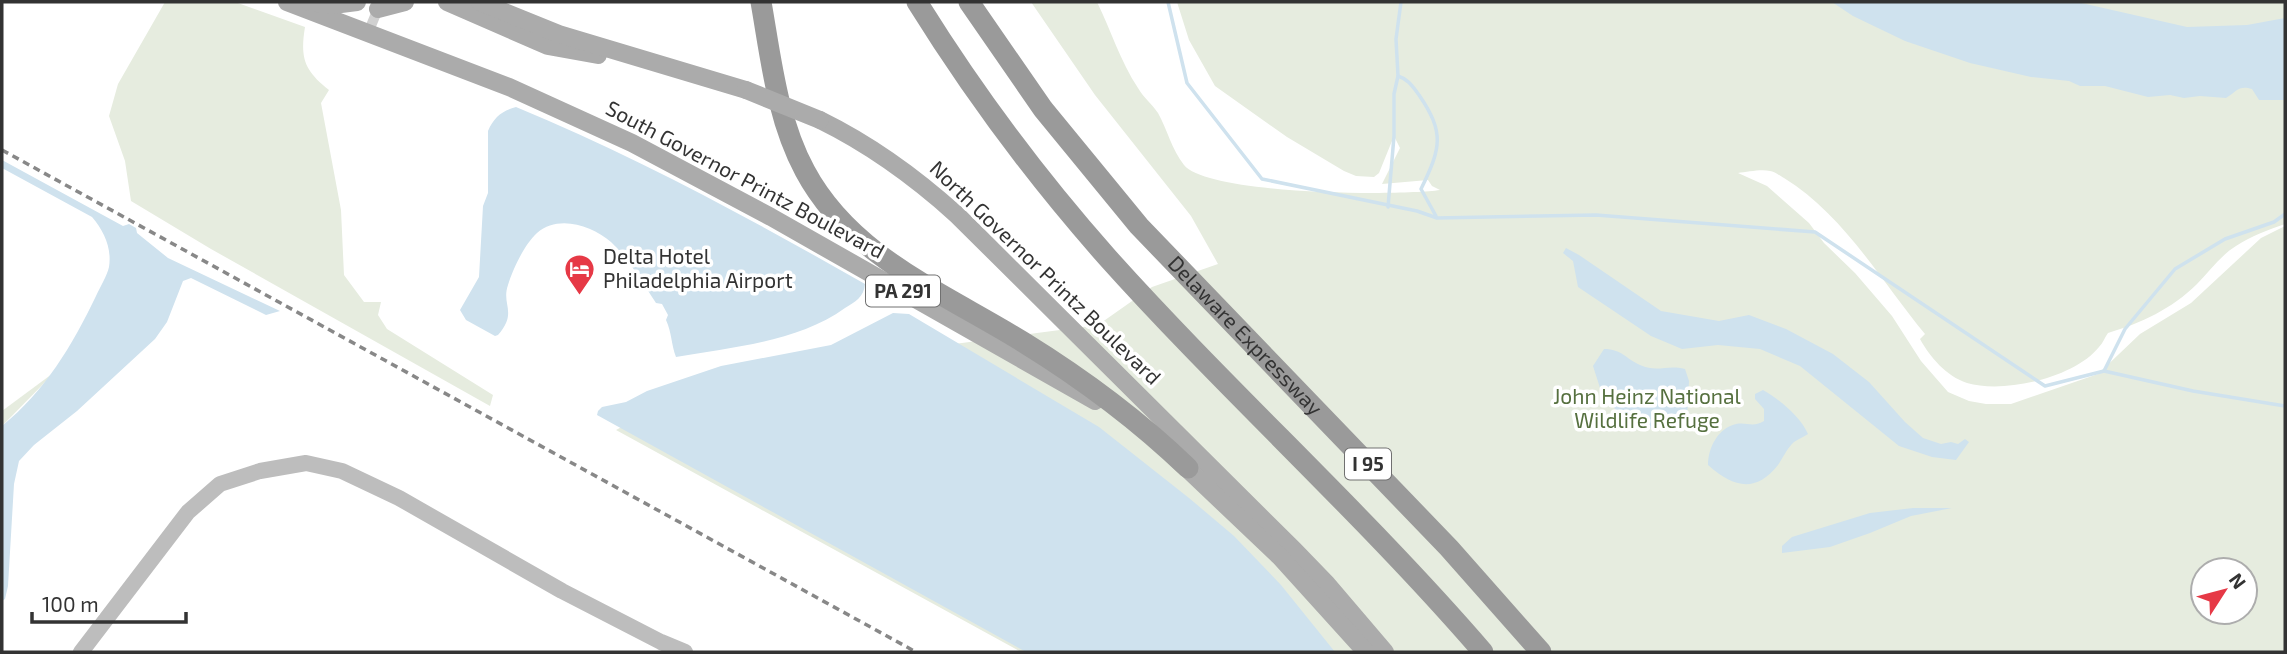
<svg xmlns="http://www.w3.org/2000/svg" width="2287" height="654" font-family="'Exo 2',sans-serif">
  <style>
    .green { fill: #e6ecdf; fill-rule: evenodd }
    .water { fill: #cfe2ee }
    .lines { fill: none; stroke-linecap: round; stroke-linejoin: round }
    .stream { stroke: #cfe2ee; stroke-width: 3.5 }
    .street { stroke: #d0d0d0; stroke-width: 10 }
    .secondary { stroke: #bdbdbd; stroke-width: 16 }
    .primary { stroke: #ababab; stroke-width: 18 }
    .highway { stroke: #9a9a9a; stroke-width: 21 }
    .rail { stroke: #888; stroke-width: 3.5; stroke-dasharray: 7 5; stroke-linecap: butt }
    .primary-bridge { stroke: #ababab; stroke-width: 18 }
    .labels { text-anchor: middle; stroke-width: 7; stroke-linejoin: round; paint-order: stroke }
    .shield { fill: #fff; stroke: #707070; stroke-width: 2 }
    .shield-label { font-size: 19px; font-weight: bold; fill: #333 }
    .street-label { font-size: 21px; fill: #333; stroke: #fff }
    .poi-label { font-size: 21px; fill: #333; stroke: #fff; text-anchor: start }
    .park-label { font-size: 21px; fill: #56703f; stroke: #fff }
  </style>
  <rect width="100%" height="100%" fill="#fff"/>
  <g class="green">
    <path d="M 165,2 L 235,2 L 305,27 C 300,58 304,70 329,90 L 321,103 L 341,210 L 344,275 L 364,302 L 381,302 L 378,315 L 387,329 L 493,395 L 490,406 L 211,249 L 131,201 L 125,161 L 109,116 L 118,84 Z"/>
    <path d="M 1031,2 L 1097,2 C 1111,30 1120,61 1138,88 C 1143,97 1152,104 1158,113 C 1167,129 1172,150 1184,165 C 1208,195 1400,196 1440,190 L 1432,186 L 1428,180 L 1382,184 L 1400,148 L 1394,136 L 1379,173 L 1374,177 L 1356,176 L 1344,171 L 1287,137 L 1215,86 L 1189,40 L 1177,2 L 1904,2 L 2285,81 L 2285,224 C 2268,230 2251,236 2236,246 C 2221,255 2209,272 2197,284 C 2172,309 2141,323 2108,333 C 2105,337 2103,343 2099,347 C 2074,378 2004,394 1967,383 C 1946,376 1930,357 1920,339 L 1925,334 C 1881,281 1844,215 1784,178 C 1780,176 1774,171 1770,171 C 1761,169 1747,172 1738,173 L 1767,186 L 1809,223 L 1824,243 L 1855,273 L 1892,316 L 1921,361 L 1948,392 L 1969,401 L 1986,404 L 2011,404 L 2098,374 L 2140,334 L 2191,303 L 2261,238 L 2285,226 L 2285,652 L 1021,652 L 616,430 L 642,416 L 947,345 L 1098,325 L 1152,287 L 1218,264 L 1191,216 L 1095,95 ZM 2203,570 L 2245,570 L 2245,612 L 2203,612 Z"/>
    <polygon points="2009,2 2285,2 2285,59"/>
    <polygon points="56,371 2,426 2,411"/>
  </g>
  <g class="water">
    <path d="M 1832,2 L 2077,2 L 2187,27 L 2247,25 L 2285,18 L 2285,100 L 2259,100 L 2252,89 C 2239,85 2237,91 2226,98 L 2200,96 L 2184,98 L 2170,95 L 2148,97 L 2105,86 L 2080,86 L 2069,81 L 2031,77 L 1970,63 L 1905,41 L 1853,16 Z"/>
    <path d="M 516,107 C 637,157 751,219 865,284 C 864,297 855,302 845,308 C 798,342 732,347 676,357 C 671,344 672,333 666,320 L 668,315 L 662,304 L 656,303 C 642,282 629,259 611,242 C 592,226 559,214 537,233 C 524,245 513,269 508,285 C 501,305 518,312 498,335 L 495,336 L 466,320 L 460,310 L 479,277 L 483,206 L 488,193 L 488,131 C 494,117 502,111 516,107 Z"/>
    <path d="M 2,160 L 123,226 L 129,224 L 136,228 L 137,233 L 168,258 L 280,311 L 266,315 L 191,278 L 183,281 L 167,322 L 155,339 L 77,411 L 34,445 L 19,461 L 14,484 L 8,586 L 5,599 L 2,601 L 2,426 C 45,391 72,346 96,296 C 100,287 107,276 109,267 C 112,248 104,231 92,217 L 2,168 Z"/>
    <polygon points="1566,248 1579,255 1661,311 1719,321 1749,315 1786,329 1833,354 1869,382 1905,422 1923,438 1941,444 1951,442 1958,444 1965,439 1969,442 1956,460 1932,457 1899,446 1800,366 1760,349 1718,345 1682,349 1651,336 1578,287 1573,261 1563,253"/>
    <polygon points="893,313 909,314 1099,427 1189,498 1234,536 1281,585 1335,652 1026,652 597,415 598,411 602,407 626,402 647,391 721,366 831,345"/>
    <path d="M 1604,349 C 1622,349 1626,359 1640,365 C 1658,373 1667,364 1685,369 L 1689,381 L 1687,418 L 1668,428 L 1646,428 L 1619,414 L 1601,391 L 1593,366 Z"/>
    <path d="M 1763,390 C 1780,400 1800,416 1808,434 C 1804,437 1798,439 1794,442 C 1787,448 1783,458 1778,465 C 1755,494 1733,487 1708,465 C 1708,448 1718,428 1736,424 C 1748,422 1752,428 1764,421 L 1764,409 L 1755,399 L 1755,394 Z"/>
    <polygon points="1913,508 1952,508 1911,516 1870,533 1830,547 1782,553 1782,546 1792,537 1870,513"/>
  </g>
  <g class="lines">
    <g class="stream">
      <polyline points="1168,2 1187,83 1262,179 1417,211 1437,218 1596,215 1815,232 2045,386 2104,371 2193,391 2285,406"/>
      <path d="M 1398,76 C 1408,79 1413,87 1419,95 C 1445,133 1441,148 1421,189 L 1436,216"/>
      <polyline points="1388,207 1394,136 1394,94 1398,76 1396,39 1401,2"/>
      <polyline points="2104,371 2125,329 2175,269 2225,239 2274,222 2285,214"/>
    </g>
    <polyline class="street" points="368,33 380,4"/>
    <polyline class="secondary" points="81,652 188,512 220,484 260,471 306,463 342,471 399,498 562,591 661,642 685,652"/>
    <g class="primary">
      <polyline points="287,2 509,87 632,143 771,217 1095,401"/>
      <polyline points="310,2 333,5 357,2"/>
      <polyline points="447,2 548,46 598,55"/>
      <polyline points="480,2 559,34 746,90"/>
      <polyline points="378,9 405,2"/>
      <path d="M 820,120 C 871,145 915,177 957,215 L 1294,550 L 1327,584 L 1385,652"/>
      <polyline points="1178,460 1280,557 1366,652"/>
    </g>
    <g class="highway">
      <path d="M 761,2 C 771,59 777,119 805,171 C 851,257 944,293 1023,342 C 1083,379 1137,419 1188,468"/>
      <path d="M 917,2 C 973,92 1036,177 1107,257 C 1228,392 1364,514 1483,652"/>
      <path id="s1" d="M 969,2 L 1043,109 L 1139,226 L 1449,548 L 1541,652"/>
    </g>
    <polyline class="rail" points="2,150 916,652"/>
    <polyline class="primary-bridge" points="746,90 820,120"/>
  </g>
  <defs>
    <symbol id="hotel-pin" viewBox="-11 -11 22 30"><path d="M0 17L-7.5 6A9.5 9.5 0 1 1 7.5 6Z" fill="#e63946" stroke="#fff"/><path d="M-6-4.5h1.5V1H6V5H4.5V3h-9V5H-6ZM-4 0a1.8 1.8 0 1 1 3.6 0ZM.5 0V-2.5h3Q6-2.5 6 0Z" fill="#fff"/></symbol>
  </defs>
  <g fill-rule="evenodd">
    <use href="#hotel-pin" x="562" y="252" width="35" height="47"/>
  </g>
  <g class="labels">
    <g class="shield">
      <rect x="866" y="275.5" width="74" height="31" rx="5"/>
      <rect x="1345" y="448.5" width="46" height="31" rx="5"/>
    </g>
    <g class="shield-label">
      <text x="903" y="298">PA 291</text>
      <text x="1368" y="471">I 95</text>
    </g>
    <g class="street-label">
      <text transform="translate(745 180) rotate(28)" y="7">South Governor Printz Boulevard</text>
      <text transform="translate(1045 273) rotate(44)" y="7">North Governor Printz Boulevard</text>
      <text dy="7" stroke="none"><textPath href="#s1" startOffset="434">Delaware Expressway</textPath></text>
    </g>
    <g class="poi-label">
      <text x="603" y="264">Delta Hotel<tspan x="603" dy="24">Philadelphia Airport</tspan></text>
    </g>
    <g class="park-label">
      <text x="1647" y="404">John Heinz National<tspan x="1647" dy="24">Wildlife Refuge</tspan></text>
    </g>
  </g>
  <rect width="2287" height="654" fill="none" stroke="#333333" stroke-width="7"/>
  <g transform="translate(2224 591) rotate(54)"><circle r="33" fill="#ffffff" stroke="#adadad" stroke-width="2"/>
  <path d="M0-5L12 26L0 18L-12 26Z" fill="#e63946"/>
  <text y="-10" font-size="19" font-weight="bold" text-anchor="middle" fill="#333333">N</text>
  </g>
  <path d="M32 612v10h154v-10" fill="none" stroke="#333333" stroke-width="3.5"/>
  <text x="42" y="612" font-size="21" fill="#333333" stroke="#ffffff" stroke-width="5" paint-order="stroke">100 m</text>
</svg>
